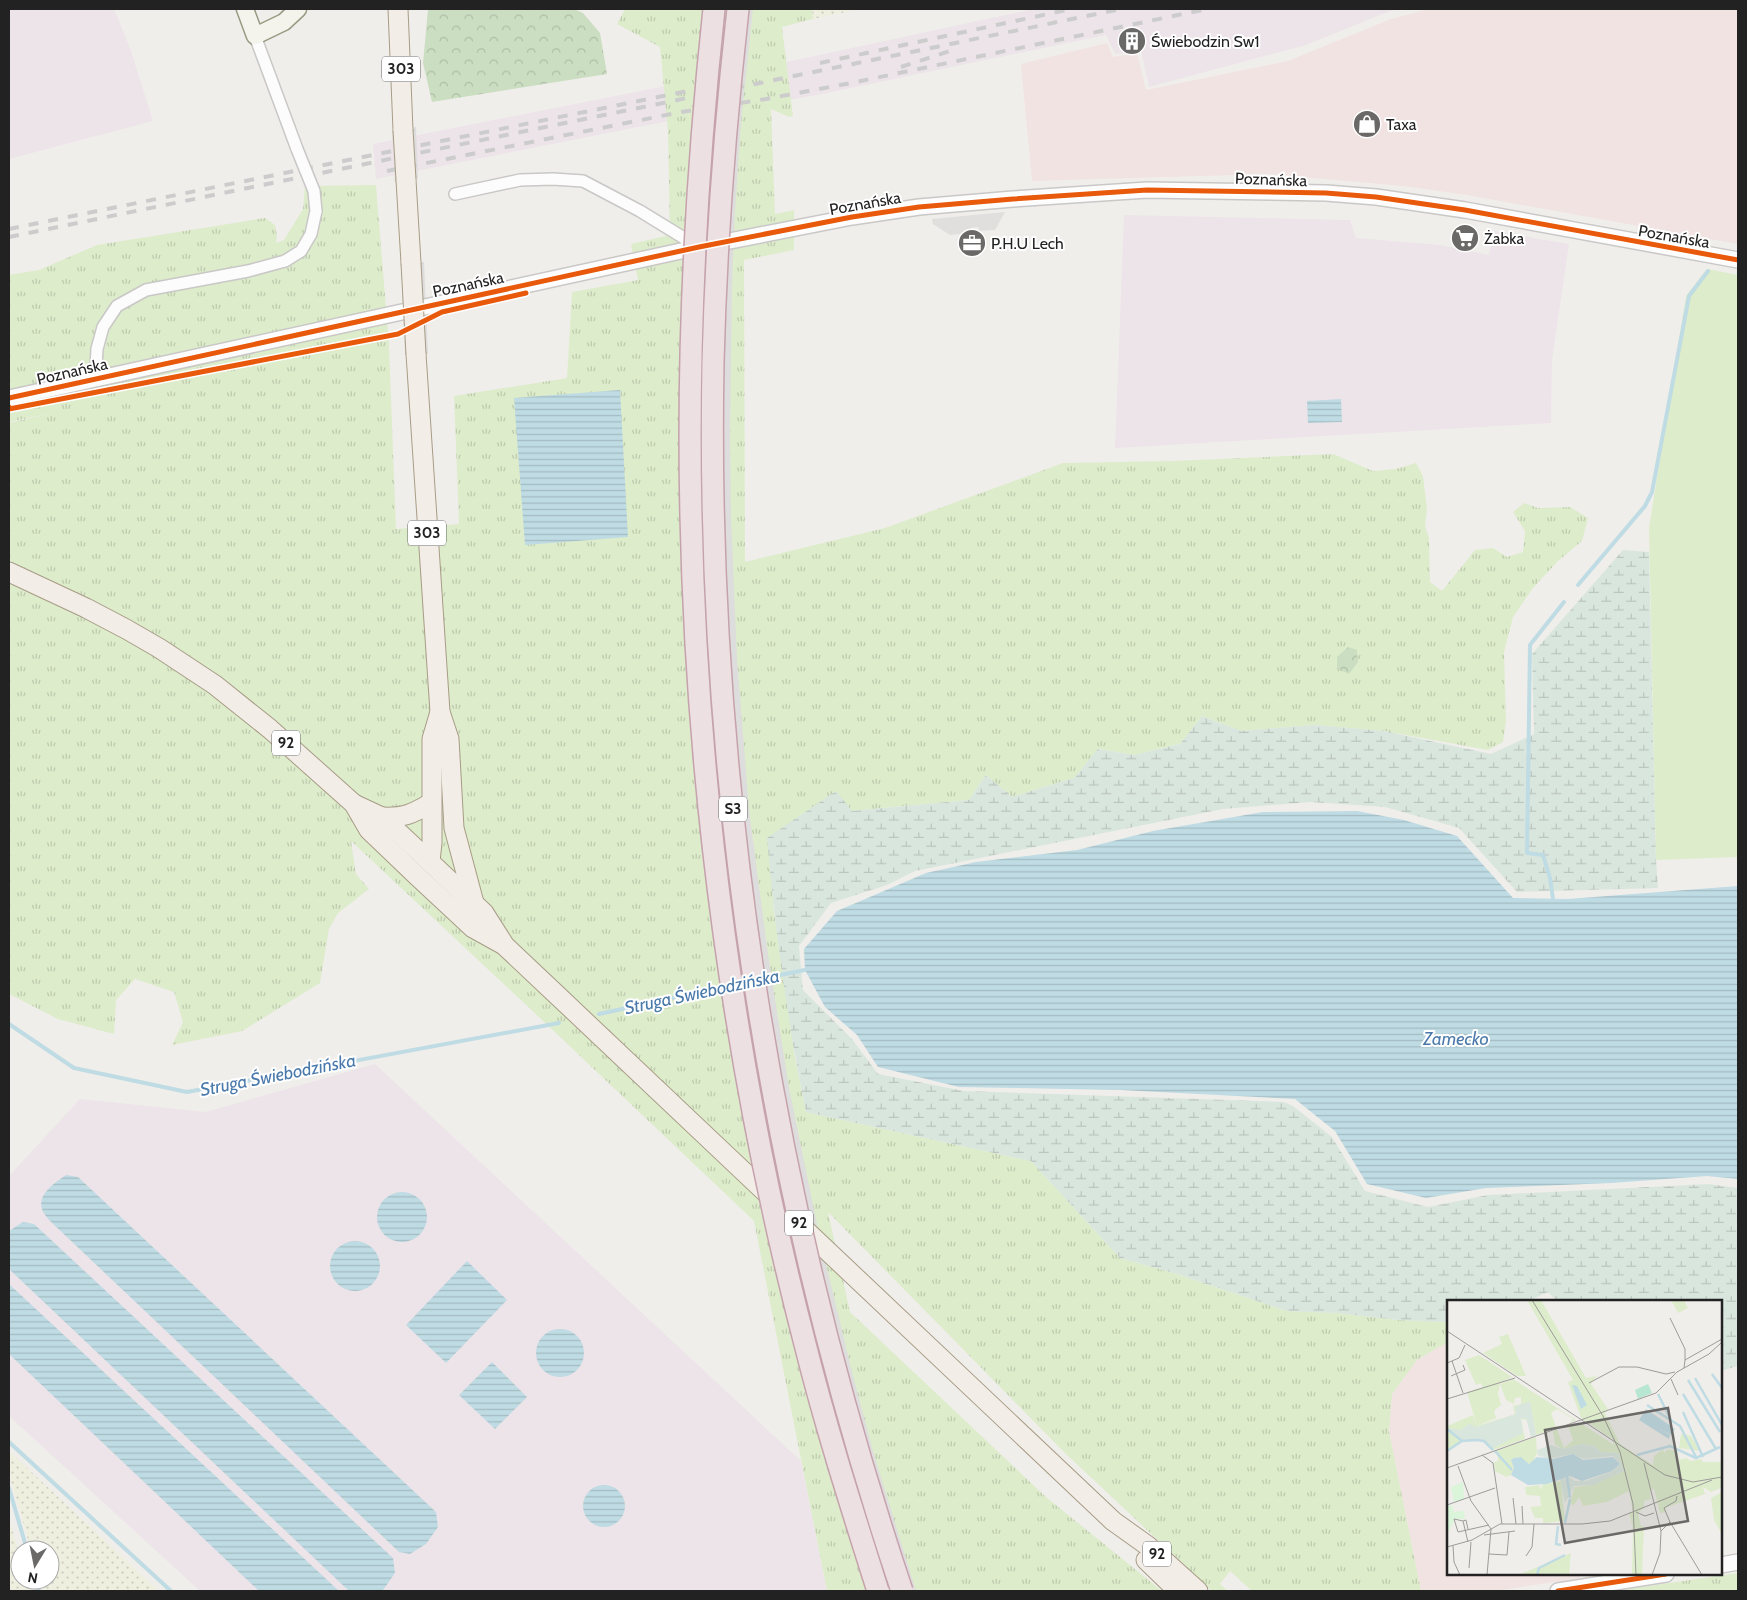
<svg xmlns="http://www.w3.org/2000/svg" width="1747" height="1600" font-family="Cabin,sans-serif">
  <style>
    .commercial { fill: #f1e3e1 }
    .industrial { fill: #ede4e9 }
    .farmland { fill: url(#farmland-dots) }
    .grass { fill: url(#grass-tufts) }
    .forest { fill: url(#forest-crowns) }
    .wetland { fill: url(#wetland-marsh) }
    .garden { fill: #ddeccb }
    .parking { fill: #e0dfde }
    .water { fill: url(#water-rules) }
    .pier { fill: #dedddd }
    .lines { fill: none; stroke-linecap: round; stroke-linejoin: round }
    .stream { stroke: #bfdbe3; stroke-width: 4 }
    .minor-casing { stroke: #c9c8c7; stroke-width: 14 }
    .tertiary-casing { stroke: #c9c8c7; stroke-width: 18 }
    .secondary-casing { stroke: #999a82; stroke-width: 19 }
    .primary-casing { stroke: #a79c86; stroke-width: 21 }
    .minor { stroke: #fdfcfc; stroke-width: 11 }
    .tertiary { stroke: #fdfcfc; stroke-width: 15 }
    .secondary { stroke: #f4f4ed; stroke-width: 16 }
    .primary { stroke: #f3ede7; stroke-width: 19 }
    .rail { stroke: #ccc; stroke-width: 4; stroke-dasharray: 10 10; stroke-linecap: butt }
    .minor-bridge-casing { stroke: #c9c8c7; stroke-width: 14; stroke-linecap: butt }
    .primary-bridge-casing { stroke: #a79c86; stroke-width: 21; stroke-linecap: butt }
    .motorway-bridge-casing { stroke: #c5a2ac; stroke-width: 24; stroke-linecap: butt }
    .minor-bridge { stroke: #fdfcfc; stroke-width: 11 }
    .primary-bridge { stroke: #f3ede7; stroke-width: 19 }
    .motorway-bridge { stroke: #ece0e2; stroke-width: 21 }
    .cycleway-casing { stroke: #fff; stroke-width: 8 }
    .cycleway { stroke: #e8590c; stroke-width: 5 }
    .labels { text-anchor: middle; stroke-width: 4; stroke-linejoin: round; paint-order: stroke }
    .shield { fill: #fff; stroke: #646464; stroke-width: 1 }
    .shield-label { font-size: 15px; font-weight: bold; fill: #222 }
    .poi-label { font-size: 16px; fill: #222; stroke: #fff; text-anchor: start }
    .street-label { font-size: 16px; fill: #222; stroke: #fff }
    .water-label { font-size: 18px; font-style: italic; fill: #4a7aab; stroke: #fff }
    .inset-river { fill: none; stroke: #bfdbe3; stroke-width: 2.5 }
    .inset-road { fill: none; stroke: #9e9c9b; stroke-width: 1 }
    .view { fill: #6a6968; fill-opacity: 0.15; stroke: #6a6968; stroke-width: 2.5 }
    .inset-edge { fill: none; stroke: #222; stroke-width: 2.5 }
  </style>
  <defs>
    <pattern id="farmland-dots" width="8" height="8" patternUnits="userSpaceOnUse" patternTransform="scale(1.25)"><rect width="8" height="8" fill="#efefdf"/><path d="M2 2h.1M6 6h.1" fill="none" stroke="#cdcdbf" stroke-width="1.8" stroke-linecap="round"/></pattern>
    <pattern id="grass-tufts" width="24" height="20" patternUnits="userSpaceOnUse" patternTransform="scale(1.25)"><rect width="24" height="20" fill="#ddeccb"/><path d="M3 7l-1-3M5 7V3M7 7l1-3M15 17l-1-3M17 17v-4M19 17l1-3" fill="none" stroke="#bdcaae"/></pattern>
    <pattern id="forest-crowns" width="20" height="18" patternUnits="userSpaceOnUse" patternTransform="scale(1.25)"><rect width="20" height="18" fill="#cbdec1"/><path d="M2 6a3 3 0 1 1 6 0M12 15a3 3 0 1 1 6 0" fill="none" stroke="#aebea6"/></pattern>
    <pattern id="wetland-marsh" width="20" height="14" patternUnits="userSpaceOnUse" patternTransform="scale(1.25)"><rect width="20" height="14" fill="#d9e6de"/><path d="M1 5h8M5 5V1M11 12h8M15 12V8" fill="none" stroke="#bac5be"/></pattern>
    <pattern id="water-rules" width="6" height="5" patternUnits="userSpaceOnUse" patternTransform="scale(1.25)"><rect width="6" height="5" fill="#bfdbe3"/><path d="M0 2.5h6" fill="none" stroke="#a4bcc2"/></pattern>
  </defs>
  <rect width="100%" height="100%" fill="#f0eeeb"/>
  <g class="commercial">
    <polygon points="1429,9 1738,9 1738,244 1467,195 1403,186 1268,174 1032,181 1021,64 1107,43 1113,57 1137,53 1146,90 1288,61 1391,19"/>
    <polygon points="1448,1343 1448,1574 1580,1574 1580,1578 1494,1591 1421,1591 1389,1431 1392,1394 1417,1360 1439,1347"/>
  </g>
  <g class="industrial">
    <polygon points="9,9 114,9 131,51 153,121 9,159"/>
    <polygon points="1033,9 1395,9 1306,45 1149,87 1141,50 1115,54 1106,35 822,94 679,119 376,179 373,144 782,63"/>
    <polygon points="1124,215 1350,220 1356,238 1440,245 1489,255 1494,231 1569,244 1552,360 1551,423 1115,448"/>
    <polygon points="375,1064 801,1461 827,1591 200,1591 9,1416 9,1176 80,1099 206,1112"/>
  </g>
  <g class="farmland">
    <polygon points="812,9 860,9 813,19"/>
    <polygon points="9,1451 159,1591 43,1591 40,1580 50,1580 50,1550 31,1550 9,1474"/>
    <polygon points="9,1518 20,1557 20,1580 27,1580 30,1591 9,1591"/>
  </g>
  <g class="grass">
    <polygon points="625,9 812,9 813,19 782,27 793,116 789,117 771,109 775,214 794,210 794,250 744,260 745,562 885,528 1063,463 1172,461 1333,454 1373,471 1396,469 1416,463 1423,476 1427,509 1425,526 1429,538 1430,582 1442,591 1475,550 1493,548 1507,557 1523,552 1525,531 1513,512 1524,503 1538,508 1570,507 1588,518 1582,541 1558,561 1533,588 1513,617 1504,652 1506,722 1503,742 1488,750 1384,731 1314,725 1241,731 1202,716 1180,744 1134,755 1099,749 1074,778 1012,797 986,775 969,800 852,811 773,904 795,1058 806,1112 1031,1161 1120,1258 1177,1274 1287,1311 1338,1313 1398,1320 1448,1322 1448,1343 1439,1347 1417,1360 1392,1394 1389,1431 1421,1591 1252,1591 1230,1571 1220,1584 1228,1591 1212,1591 1066,1454 828,1212 850,1312 1046,1497 1162,1591 827,1591 754,1221 540,1018 351,841 356,874 369,889 338,913 329,929 320,983 242,1031 172,1045 183,1022 174,992 135,979 116,1000 114,1034 58,1019 9,994 9,423 52,413 9,422 9,275 39,270 97,245 265,218 275,225 277,236 276,243 284,240 303,209 305,186 376,185 389,345 396,529 459,524 454,396 567,378 572,292 638,280 631,244 670,235 668,131 660,47 617,24"/>
    <polygon points="1738,1573 1738,1591 1617,1591 1628,1589"/>
  </g>
  <g class="forest">
    <polygon points="433,9 574,9 583,13 600,33 607,74 432,102 423,63 428,10"/>
    <polygon points="1348,647 1357,650 1358,662 1349,674 1337,668 1337,657"/>
  </g>
  <path class="wetland" d="M 1623,550 L 1649,552 L 1656,860 L 1658,888 L 1517,892 L 1459,828 L 1385,807 L 1311,802 L 1223,809 L 915,871 L 887,885 L 831,903 L 799,946 L 803,990 L 852,1039 L 878,1074 L 964,1091 L 1284,1102 L 1293,1106 L 1332,1137 L 1365,1191 L 1428,1207 L 1488,1195 L 1709,1184 L 1738,1188 L 1738,1366 L 1721,1371 L 1721,1301 L 1557,1301 L 1548,1292 L 1528,1301 L 1448,1301 L 1448,1322 L 1398,1320 L 1338,1313 L 1287,1311 L 1177,1274 L 1120,1258 L 1031,1161 L 806,1112 C 787,1021 775,930 767,838 L 836,791 L 852,811 L 969,800 L 986,775 L 1012,797 L 1074,778 L 1098,749 L 1134,755 L 1180,744 L 1202,716 L 1241,731 L 1314,725 L 1384,731 L 1491,754 L 1534,734 L 1532,654 Z"/>
  <polygon class="garden" points="1707,269 1738,275 1738,857 1656,860 1649,528 1686,296"/>
  <polygon class="parking" points="1005,212 995,230 979,231 978,227 971,228 971,233 950,235 933,224 932,219"/>
  <g class="water">
    <polygon points="620,390 628,537 525,545 514,398"/>
    <polygon points="1341,399 1342,422 1308,423 1307,401"/>
    <polygon points="1357,811 1404,820 1457,836 1513,898 1568,899 1738,886 1738,1179 1707,1176 1611,1183 1486,1188 1426,1198 1367,1184 1335,1131 1295,1099 1121,1090 959,1087 878,1067 857,1035 825,1007 805,970 804,949 837,911 926,873 976,862 1077,850 1153,831 1263,812"/>
    <path d="M 66,1175 L 78,1177 L 436,1512 L 438,1527 L 426,1544 L 410,1554 L 399,1552 L 49,1220 C 47,1217 43,1213 42,1209 C 37,1194 56,1182 66,1175 Z"/>
    <circle cx="402" cy="1217" r="25"/>
    <polygon points="23,1222 34,1224 393,1558 395,1573 383,1590 349,1591 9,1269 9,1231"/>
    <circle cx="355" cy="1266" r="25"/>
    <polygon points="467,1261 507,1300 446,1363 406,1325"/>
    <polygon points="9,1284 339,1591 259,1591 9,1354"/>
    <circle cx="560" cy="1353" r="24"/>
    <polygon points="492,1362 527,1397 495,1429 459,1395"/>
    <circle cx="604" cy="1506" r="21"/>
  </g>
  <g class="pier">
    <polygon points="728,9 753,9 741,123 735,212 732,284 730,436 731,517 737,659 749,810 757,871 768,954 789,1088 820,1239 852,1372 873,1451 916,1591 892,1591 830,1380 714,666"/>
    <polygon points="416,127 418,178 395,183 392,132"/>
    <polygon points="424,262 428,354 405,355 401,263"/>
  </g>
  <g class="lines">
    <g class="stream">
      <polyline points="1578,585 1645,506 1652,492 1689,296 1708,271"/>
      <polyline points="1553,899 1550,878 1543,855 1527,853 1530,645 1564,602"/>
      <polyline points="761,979 805,970"/>
      <polyline points="599,1014 724,987"/>
      <polyline points="9,1024 74,1068 187,1092 559,1023"/>
      <polyline points="9,1442 171,1591"/>
      <polyline points="9,1488 27,1550"/>
      <polyline points="35,1580 39,1591"/>
    </g>
    <defs>
      <g id="minor">
        <polyline points="255,36 297,149"/>
        <polyline points="455,194 520,180 553,179 583,181 640,211 697,246"/>
        <polyline points="98,378 96,367 97,349 103,327 117,306 146,290 248,271 285,261 301,251 311,234 316,211"/>
      </g>
      <g id="tertiary">
        <polyline points="9,398 699,247 852,217 919,207 1013,199 1147,190 1326,193 1376,197 1465,210 1738,260"/>
        <polyline points="1721,1565 1738,1562"/>
        <polyline points="1558,1591 1666,1574"/>
      </g>
      <polyline id="secondary" points="245,9 255,36 284,22 298,9"/>
      <g id="primary">
        <polyline points="398,9 403,130"/>
        <polyline points="406,180 411,263"/>
        <polyline points="416,354 440,712 449,739 454,828 474,903"/>
        <polyline points="9,572 86,608 126,629 159,648 215,685 270,729 354,804 382,817 484,913 505,946 558,996 1113,1521 1148,1546 1198,1591"/>
        <polyline points="354,804 369,830 417,876 473,928 502,944"/>
        <path d="M 382,817 C 404,818 412,814 431,803"/>
        <polyline points="430,861 432,843 432,739 440,712"/>
        <polyline points="1146,1560 1178,1591"/>
      </g>
    </defs>
    <use href="#minor" class="minor-casing"/>
    <use href="#tertiary" class="tertiary-casing"/>
    <use href="#secondary" class="secondary-casing"/>
    <use href="#primary" class="primary-casing"/>
    <use href="#minor" class="minor"/>
    <use href="#tertiary" class="tertiary"/>
    <use href="#secondary" class="secondary"/>
    <use href="#primary" class="primary"/>
    <g class="rail">
      <polyline points="820,63 1071,9"/>
      <polyline points="901,67 956,49"/>
      <polyline points="387,171 681,112 766,99 851,83 1207,9"/>
      <polyline points="9,229 722,84"/>
      <polyline points="9,237 1121,9"/>
    </g>
    <defs>
      <polyline id="minor-bridge" points="297,149 314,191 316,211"/>
      <g id="primary-bridge">
        <polyline points="403,130 406,180"/>
        <polyline points="411,263 416,354"/>
      </g>
      <g id="motorway-bridge">
        <path d="M 714,9 C 696,177 687,347 691,516 C 697,793 735,1075 805,1344 C 826,1428 852,1509 878,1591"/>
        <path d="M 738,9 C 725,126 716,244 713,362 C 705,778 770,1197 902,1591"/>
      </g>
    </defs>
    <use href="#minor-bridge" class="minor-bridge-casing"/>
    <use href="#primary-bridge" class="primary-bridge-casing"/>
    <use href="#motorway-bridge" class="motorway-bridge-casing"/>
    <use href="#minor-bridge" class="minor-bridge"/>
    <use href="#primary-bridge" class="primary-bridge"/>
    <use href="#motorway-bridge" class="motorway-bridge"/>
    <defs>
      <g id="cycleway">
        <polyline points="9,398 699,247 852,217 919,207 1013,199 1147,190 1326,193 1376,197 1465,210 1738,260"/>
        <polyline points="9,407 9,409 398,334 442,312 526,293"/>
        <polyline points="1558,1591 1666,1574"/>
      </g>
    </defs>
    <use href="#cycleway" class="cycleway-casing"/>
    <use href="#cycleway" class="cycleway"/>
  </g>
  <defs>
    <symbol id="building-disc" viewBox="-11 -11 22 22"><circle r="9.5" fill="#6a6968" stroke="#fff"/><path d="M-4-6H4V6H1V3H-1V6H-4ZM-2.5-4.3h1.7v1.8h-1.7ZM.8-4.3h1.7v1.8H.8ZM-2.5-1h1.7V.8h-1.7ZM.8-1h1.7V.8H.8Z" fill="#fff"/></symbol>
    <symbol id="shop-disc" viewBox="-11 -11 22 22"><circle r="9.5" fill="#6a6968" stroke="#fff"/><path d="M-5-2.5h2.3a2.7 3.5 0 0 1 5.4 0H5L5.5 6h-11ZM-1.5-2.5h3a1.5 2.3 0 0 0-3 0Z" fill="#fff"/></symbol>
    <symbol id="supermarket-disc" viewBox="-11 -11 22 22"><circle r="9.5" fill="#6a6968" stroke="#fff"/><path d="M-6-5.5h2.5l.6 2H6L4.5 2H-2.5L-4.4-4H-6ZM-1.5 3.2a1.3 1.3 0 1 0 .1 0ZM3 3.2a1.3 1.3 0 1 0 .1 0Z" fill="#fff"/></symbol>
    <symbol id="office-disc" viewBox="-11 -11 22 22"><circle r="9.5" fill="#6a6968" stroke="#fff"/><path d="M-6-3h4V-5.5h4V-3h4V5H-6ZM-1-4.5V-3h2v-1.5ZM-6 0V1H6V0Z" fill="#fff"/></symbol>
  </defs>
  <g fill-rule="evenodd">
    <use href="#building-disc" x="1116" y="25" width="32" height="32"/>
    <use href="#shop-disc" x="1351" y="108" width="32" height="32"/>
    <use href="#supermarket-disc" x="1449" y="222" width="32" height="32"/>
    <use href="#office-disc" x="956" y="227" width="32" height="32"/>
  </g>
  <g class="labels">
    <g class="shield">
      <rect x="382" y="56.5" width="38" height="25" rx="4"/>
      <rect x="408" y="520.5" width="38" height="25" rx="4"/>
      <rect x="272" y="730.5" width="28" height="25" rx="4"/>
      <rect x="719" y="796.5" width="28" height="25" rx="4"/>
      <rect x="785" y="1210.5" width="28" height="25" rx="4"/>
      <rect x="1143" y="1541.5" width="28" height="25" rx="4"/>
    </g>
    <g class="shield-label">
      <text x="401" y="74">303</text>
      <text x="427" y="538">303</text>
      <text x="286" y="748">92</text>
      <text x="733" y="814">S3</text>
      <text x="799" y="1228">92</text>
      <text x="1157" y="1559">92</text>
    </g>
    <g class="poi-label">
      <text x="1151" y="47">Świebodzin Sw1</text>
      <text x="1386" y="130">Taxa</text>
      <text x="1484" y="244">Żabka</text>
      <text x="991" y="249">P.H.U Lech</text>
    </g>
    <g class="street-label">
      <text transform="translate(1271 179) rotate(2)" y="6">Poznańska</text>
      <text transform="translate(865 203) rotate(-10)" y="6">Poznańska</text>
      <text transform="translate(1674 236) rotate(10)" y="6">Poznańska</text>
      <text transform="translate(468 284) rotate(-12)" y="6">Poznańska</text>
      <text transform="translate(72 371) rotate(-13)" y="6">Poznańska</text>
    </g>
    <g class="water-label">
      <text transform="translate(702 992) rotate(-12)" y="6">Struga Świebodzińska</text>
      <text x="1456" y="1045">Zamecko</text>
      <text transform="translate(278 1075) rotate(-11)" y="6">Struga Świebodzińska</text>
    </g>
  </g>
  <g transform="translate(1447 1300)">
    <rect width="275" height="275" fill="#f0eeeb"/>
    <path d="M 80,0 L 94,0 L 139,78 L 150,76 L 144,84 L 161,109 L 158,113 L 173,144 L 206,165 L 207,156 L 216,149 L 217,153 L 221,149 L 231,152 L 232,160 L 239,158 L 244,161 L 254,159 L 256,162 L 275,162 L 274,188 L 264,192 L 256,187 L 258,194 L 218,208 L 218,212 L 213,213 L 207,189 L 203,190 L 204,199 L 197,201 L 197,208 L 191,213 L 194,226 L 197,227 L 195,275 L 185,275 L 186,229 L 182,213 L 186,212 L 182,191 L 160,202 L 136,206 L 132,197 L 127,205 L 123,204 L 127,187 L 145,185 L 177,171 L 170,153 L 154,152 L 147,146 L 134,144 L 116,149 L 108,145 L 106,131 L 110,129 L 117,148 L 126,140 L 121,126 L 129,123 L 135,125 L 132,122 L 167,145 L 165,139 L 134,118 L 121,82 L 126,80 ZM 224,0 L 237,0 L 241,8 L 231,13 ZM 66,79 L 129,120 L 122,123 L 126,119 L 110,109 L 104,113 L 109,127 L 121,124 L 89,135 L 87,121 L 74,119 L 78,139 L 46,150 L 37,141 L 29,140 L 15,141 L 0,150 L 0,126 L 26,115 L 30,126 L 68,114 L 66,106 L 74,104 L 74,97 L 68,98 L 67,104 L 59,100 L 53,84 ZM 234,134 L 244,136 L 253,151 L 232,148 ZM 89,137 L 90,153 L 85,163 L 78,163 L 71,157 L 64,160 L 67,168 L 64,175 L 59,177 L 48,171 L 47,162 L 51,161 L 51,154 L 48,151 ZM 275,192 L 275,234 L 267,220 L 264,198 Z" fill="#ddeccb"/>
    <path d="M 83,101 L 89,135 L 84,137 L 79,118 L 74,119 L 76,133 L 46,148 L 37,140 L 16,140 L 0,128 L 13,130 L 22,124 L 30,127 L 69,114 L 68,107 ZM 104,145 L 116,149 L 134,144 L 147,146 L 154,152 L 171,153 L 177,171 L 147,185 L 127,186 L 118,203 L 113,179 L 123,177 L 128,181 L 139,181 L 166,171 L 173,164 L 166,156 L 137,159 L 125,154 L 100,159 L 91,155 L 90,150 Z" fill="#d9e6de"/>
    <path d="M 16,182 L 17,199 L 7,202 L 4,187 ZM 5,205 L 7,212 L 17,211 L 18,219 L 8,219 L 1,232 L 1,206 Z" fill="#daf5da"/>
    <path d="M 61,34 L 79,76 L 70,76 L 36,53 L 55,44 L 52,37 ZM 32,55 L 65,77 L 53,83 L 51,94 L 54,105 L 47,111 L 49,118 L 30,126 L 20,92 L 36,87 L 34,83 L 29,85 L 18,60 ZM 114,181 L 118,221 L 96,223 L 96,218 L 88,218 L 83,207 L 94,206 L 93,196 L 79,195 L 78,187 L 92,185 L 94,190 L 95,185 ZM 124,253 L 122,275 L 71,275 Z" fill="#ddeccb"/>
    <path d="M 201,84 L 205,93 L 191,99 L 188,90 Z" fill="#b7e6d2"/>
    <path d="M 125,85 L 130,86 L 140,105 L 134,109 ZM 199,109 L 228,129 L 224,135 L 207,125 L 223,135 L 222,139 L 192,120 ZM 126,154 L 136,160 L 166,157 L 173,164 L 165,171 L 135,181 L 123,176 L 100,184 L 81,185 L 64,175 L 67,168 L 64,160 L 67,158 L 74,157 L 82,164 L 90,157 L 106,159 Z" fill="#bfdbe3"/>
    <path class="inset-river" d="M 265,74 L 275,88M 248,78 L 275,125M 241,80 L 273,132M 211,94 L 224,120M 236,94 L 269,149M 200,105 L 233,126 L 249,157M 236,112 L 256,157M 0,129 L 15,141M 0,151 L 15,141 L 29,140 L 37,141 L 46,150M 48,151 L 65,170M 190,155 L 223,146 L 249,158 L 273,147M 120,177 L 123,198M 118,223 L 123,199M 111,226 L 109,244 L 114,245M 90,275 L 92,268 L 118,255"/>
    <path class="inset-road" d="M 85,0 L 156,116 L 173,152 L 186,204 L 189,275M 223,18 L 238,49 L 238,60M 0,31 L 218,175 L 246,182 L 275,177M 5,61 L 16,93M 0,63 L 12,58 L 18,45M 237,68 L 238,60 L 275,39M 4,76 L 18,70 L 16,65M 224,79 L 231,95M 142,83 L 172,67 L 190,67 L 219,74 L 228,72M 0,99 L 68,78M 35,155 L 46,163 L 55,224M 197,163 L 214,231 L 213,253 L 205,275M 11,166 L 24,201 L 44,229 L 40,275M 0,168 L 209,93 L 230,72 L 262,54 L 275,42M 66,198 L 69,224M 0,205 L 48,188M 75,206 L 76,224M 189,212 L 198,216 L 207,213M 16,221 L 7,219 L 11,232 L 42,225M 223,222 L 217,208 L 229,201 L 230,196M 21,229 L 19,220 L 16,221 L 21,242M 214,231 L 223,222 L 255,275M 37,235 L 68,231M 6,246 L 7,262 L 13,275M 0,247 L 25,240 L 53,224 L 135,224 L 163,221 L 265,180M 42,254 L 60,255 L 62,232M 79,256 L 85,247 L 87,224M 22,268 L 24,242"/>
    <path class="view" d="M 221,108 L 241,221 L 118,243 L 98,130 Z"/>
    <rect width="275" height="275" class="inset-edge"/>
  </g>
  <rect width="1747" height="1600" fill="none" stroke="#222222" stroke-width="20"/>
  <g transform="translate(35 1565) rotate(190)"><circle r="24" fill="#ffffff" stroke="#a7a7a7"/>
  <path d="M0-4L9 19L0 12L-9 19Z" fill="#6a6968"/>
  <text y="-8" font-size="14" font-weight="bold" text-anchor="middle" fill="#222222">N</text>
  </g>
</svg>
